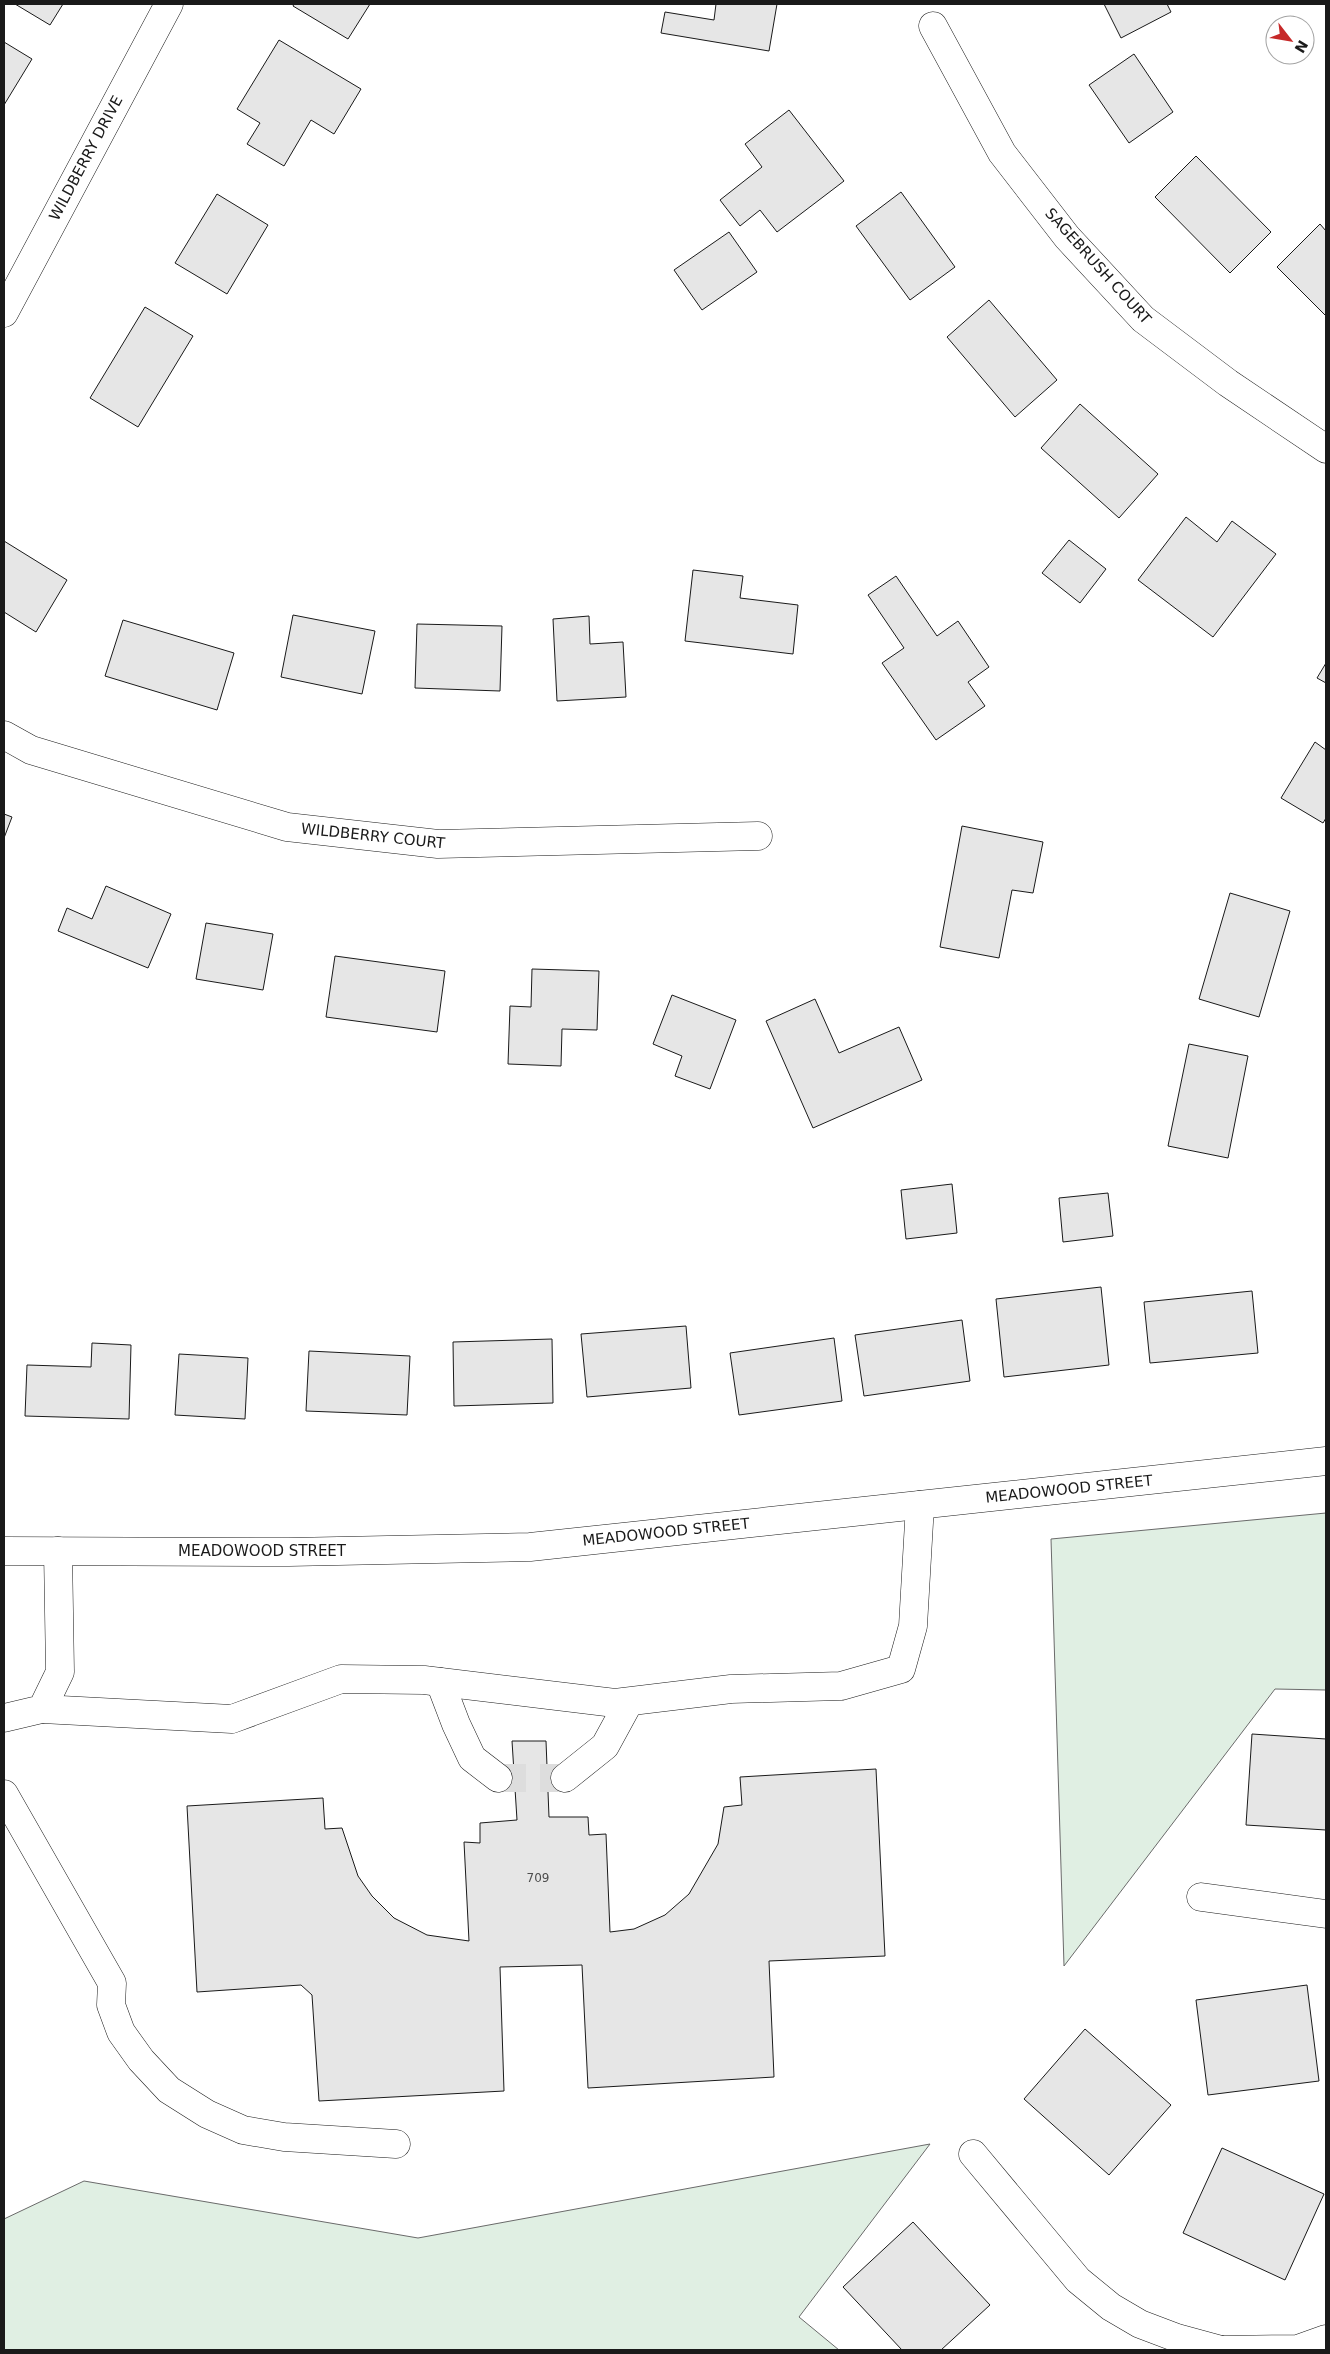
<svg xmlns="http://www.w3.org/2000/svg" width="1330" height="2354" font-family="'DejaVu Sans',sans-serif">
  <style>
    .green { fill: #e0efe3; stroke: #6a6a6a }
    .building { fill: #e6e6e6; stroke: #1a1a1a }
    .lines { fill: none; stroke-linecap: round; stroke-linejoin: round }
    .minor-tunnel { stroke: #ddd; stroke-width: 28; stroke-dasharray: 28 14; stroke-linecap: butt }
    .minor-casing { stroke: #1a1a1a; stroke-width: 29 }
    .minor { stroke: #fff; stroke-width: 28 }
    .labels { text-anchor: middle; stroke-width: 4; stroke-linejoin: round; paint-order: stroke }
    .number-label { font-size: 12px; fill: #4d4d4d }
    .street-label { font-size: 15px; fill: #1a1a1a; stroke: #fff }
  </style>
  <rect width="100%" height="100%" fill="#fff"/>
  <g class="green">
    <polygon points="1326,1513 1326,1690 1275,1689 1064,1966 1051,1539"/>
    <polygon points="930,2144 799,2317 839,2350 4,2350 4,2219 84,2181 418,2238"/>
  </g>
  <g class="building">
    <polygon points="15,4 63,4 50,25"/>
    <polygon points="294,4 370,4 348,39 293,6"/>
    <polygon points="716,4 777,4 769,51 661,33 665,12 714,20"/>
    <polygon points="1104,4 1167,4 1171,12 1121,38"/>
    <polygon points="279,40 361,89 334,134 311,120 284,166 247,144 260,123 237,109"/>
    <polygon points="4,42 32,59 4,105"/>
    <polygon points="1134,54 1173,112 1129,143 1089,85"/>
    <polygon points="789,110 844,181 777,232 760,210 740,226 720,200 762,167 745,144"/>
    <polygon points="1196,156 1271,232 1230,273 1155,197"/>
    <polygon points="901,192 955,267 910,300 856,226"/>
    <polygon points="217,194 268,225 227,294 175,263"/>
    <polygon points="1320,224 1326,231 1326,316 1277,267"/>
    <polygon points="729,232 757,272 702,310 674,270"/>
    <polygon points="989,300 1057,380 1015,417 947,337"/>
    <polygon points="145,307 193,336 138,427 90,398"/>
    <polygon points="1080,404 1158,474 1119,518 1041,448"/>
    <polygon points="1186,517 1217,542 1232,521 1276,554 1213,637 1138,580"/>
    <polygon points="1069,540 1106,569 1080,603 1042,573"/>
    <polygon points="4,541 67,580 36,632 4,612"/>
    <polygon points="693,570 743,576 740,598 798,605 793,654 685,641"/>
    <polygon points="896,576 937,636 958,621 989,667 968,682 985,706 936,740 882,663 904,648 868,595"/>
    <polygon points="293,615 375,631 362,694 281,677"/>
    <polygon points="589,616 590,644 623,642 626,697 557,701 553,619"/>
    <polygon points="123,620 234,653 217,710 105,676"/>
    <polygon points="417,624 502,626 500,691 415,688"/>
    <polygon points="1326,663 1326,683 1317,678"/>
    <polygon points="1315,742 1326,750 1326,818 1323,823 1281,798"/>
    <polygon points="4,814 12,817 4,838"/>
    <polygon points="962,826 1043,842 1033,893 1012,890 999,958 940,947"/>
    <polygon points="106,886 171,914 148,968 58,931 67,908 92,919"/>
    <polygon points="1230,893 1290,911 1259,1017 1199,999"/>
    <polygon points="206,923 273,934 263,990 196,979"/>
    <polygon points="335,956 445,971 437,1032 326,1017"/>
    <polygon points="532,969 599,971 597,1030 562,1029 561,1066 508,1064 510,1006 531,1007"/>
    <polygon points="672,995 736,1020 710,1089 675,1076 682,1056 653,1044"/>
    <polygon points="815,999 839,1053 899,1027 922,1080 813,1128 766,1021"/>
    <polygon points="1189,1044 1248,1056 1228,1158 1168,1146"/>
    <polygon points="952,1184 957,1233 906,1239 901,1190"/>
    <polygon points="1108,1193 1113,1236 1063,1242 1059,1198"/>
    <polygon points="1101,1287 1109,1365 1004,1377 996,1299"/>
    <polygon points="1252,1291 1258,1353 1150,1363 1144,1302"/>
    <polygon points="962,1320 970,1381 864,1396 855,1335"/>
    <polygon points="686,1326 691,1388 587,1397 581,1334"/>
    <polygon points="834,1338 842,1401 739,1415 730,1353"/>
    <polygon points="552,1339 553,1403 454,1406 453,1342"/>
    <polygon points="92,1343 131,1345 129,1419 25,1416 27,1365 91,1367"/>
    <polygon points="309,1351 410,1356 407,1415 306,1411"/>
    <polygon points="179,1354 248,1358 245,1419 175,1415"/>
    <polygon points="1252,1734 1326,1739 1326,1830 1246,1825"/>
    <polygon points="512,1741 546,1741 549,1817 588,1817 589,1835 606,1834 610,1932 634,1929 665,1915 689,1894 718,1844 724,1807 742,1805 740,1777 876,1769 885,1956 769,1961 774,2077 588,2088 582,1965 500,1967 504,2091 319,2101 312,1995 301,1985 197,1992 187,1806 323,1798 325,1829 342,1828 358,1876 372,1896 394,1918 427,1935 469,1941 464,1842 480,1843 480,1823 517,1820"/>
    <polygon points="1307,1985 1319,2081 1208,2095 1196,2000"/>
    <polygon points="1085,2029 1171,2105 1109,2175 1024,2099"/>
    <polygon points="1222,2148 1324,2194 1285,2280 1183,2233"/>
    <polygon points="913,2222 990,2305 941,2350 902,2350 843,2287"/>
  </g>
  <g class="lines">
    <polyline class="minor-tunnel" points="498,1778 565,1778"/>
    <defs>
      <g id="minor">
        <polyline points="933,26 1002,153 1067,237 1143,319 1228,383 1326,449"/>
        <polyline points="4,313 169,4"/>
        <polyline points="4,735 31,750 287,827 438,844 758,836"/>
        <polyline points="4,1551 289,1552 530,1547 1326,1461"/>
        <polyline points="440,1682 456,1724 472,1758 498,1778"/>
        <polyline points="42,1709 232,1719 341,1679 424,1680 615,1703 731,1689 841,1686 901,1669 913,1626 920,1505"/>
        <polyline points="4,1718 42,1709 60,1672 58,1551"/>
        <polyline points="565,1778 605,1746 629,1702"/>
        <polyline points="4,1794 112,1983 111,2005 121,2032 141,2060 169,2090 207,2114 243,2130 284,2137 396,2144"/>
        <polyline points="1201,1897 1326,1914"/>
        <polyline points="973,2154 1078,2280 1111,2307 1140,2324 1177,2338 1221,2350"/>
        <polyline points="1222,2350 1298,2349 1326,2339"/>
      </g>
    </defs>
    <use href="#minor" class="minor-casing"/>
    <use href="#minor" class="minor"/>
  </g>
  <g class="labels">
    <g class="number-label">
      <text x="538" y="1882">709</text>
    </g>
    <g class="street-label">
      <text transform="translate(86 158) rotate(-62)" y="5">WILDBERRY DRIVE</text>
      <text transform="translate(1098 266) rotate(48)" y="5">SAGEBRUSH COURT</text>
      <text transform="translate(373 836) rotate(6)" y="5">WILDBERRY COURT</text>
      <text transform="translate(1069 1489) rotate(-6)" y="5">MEADOWOOD STREET</text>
      <text transform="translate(666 1532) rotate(-6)" y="5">MEADOWOOD STREET</text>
      <text x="262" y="1556">MEADOWOOD STREET</text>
    </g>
  </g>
  <rect width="1330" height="2354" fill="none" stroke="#1a1a1a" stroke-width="10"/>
  <g transform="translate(1290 40) rotate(121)"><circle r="24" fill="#ffffff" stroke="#a3a3a3"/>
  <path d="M0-4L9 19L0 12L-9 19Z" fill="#c62828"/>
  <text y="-8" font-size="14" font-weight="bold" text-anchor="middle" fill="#1a1a1a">N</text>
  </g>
</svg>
